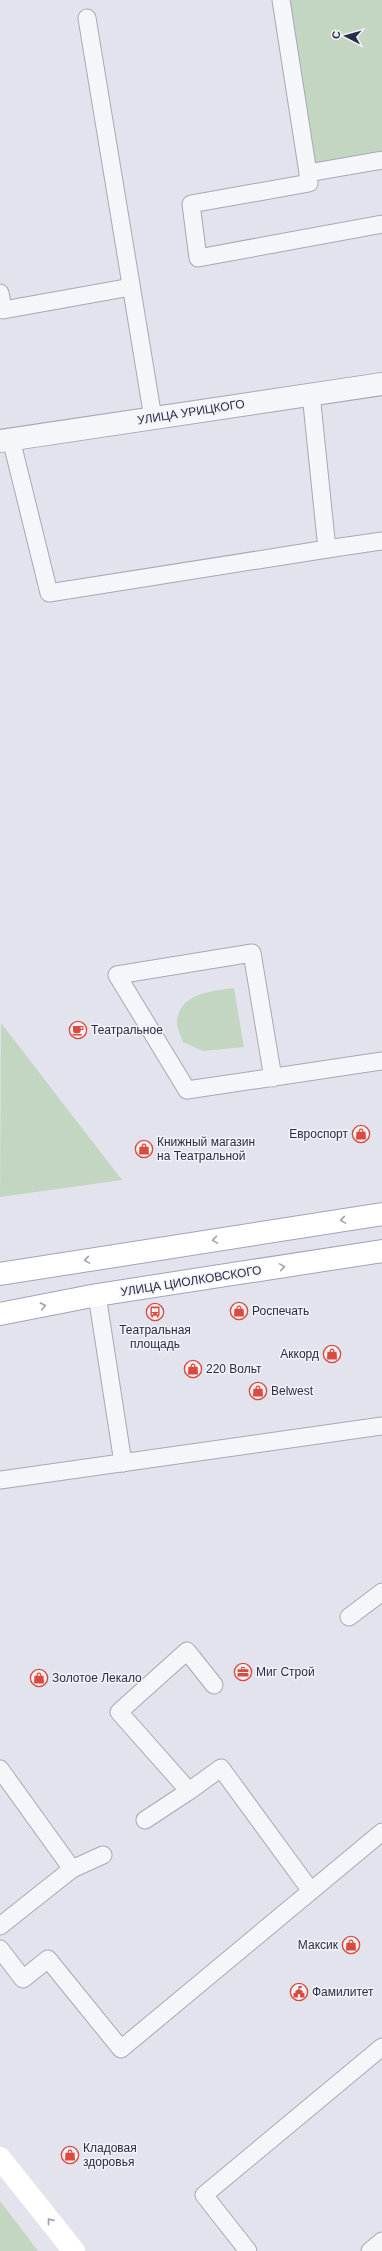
<svg xmlns="http://www.w3.org/2000/svg" width="382" height="2251" font-family="Helvetica,sans-serif">
  <style>
    .green { fill: #c3d6c2 }
    .lines { fill: none; stroke-linecap: round; stroke-linejoin: round }
    .service-casing { stroke: #a6a8b7; stroke-width: 19 }
    .minor-casing { stroke: #a6a8b7; stroke-width: 24 }
    .primary-casing { stroke: #a0a4b8; stroke-width: 24 }
    .service { stroke: #f5f6f9; stroke-width: 17 }
    .minor { stroke: #f5f6f9; stroke-width: 22 }
    .secondary { stroke: #fff; stroke-width: 22 }
    .primary { stroke: #fff; stroke-width: 22 }
    .oneway { stroke: #9ea0ab }
    .labels { text-anchor: middle; stroke-width: 3; stroke-linejoin: round; paint-order: stroke }
    .street-label { font-size: 12px; fill: #282c45; stroke: #f2f3f8 }
    .poi-label { font-size: 12px; fill: #282c45; stroke: #f2f3f8; text-anchor: start }
  </style>
  <rect width="100%" height="100%" fill="#e2e3ec"/>
  <g class="green">
    <polygon points="287,0 382,0 382,155 314,167"/>
    <path d="M 234,988 L 244,1047 L 203,1051 L 183,1042 C 181,1036 176,1027 177,1021 C 180,993 212,991 234,988 Z"/>
    <polygon points="1,1023 122,1180 0,1197"/>
    <polygon points="0,2201 38,2251 0,2251"/>
  </g>
  <g class="lines">
    <defs>
      <g id="service">
        <polyline points="281,0 308,173 382,160"/>
        <polyline points="87,18 153,418"/>
        <polyline points="308,173 309,183 191,204 198,258 382,224"/>
        <polyline points="0,293 3,310 131,287"/>
        <polyline points="11,439 49,593 327,549 311,394"/>
        <polyline points="327,549 382,541"/>
        <polyline points="273,1078 252,953 117,975 187,1090 382,1061"/>
        <polyline points="97,1295 123,1463"/>
        <polyline points="0,1480 382,1426"/>
        <polyline points="349,1617 382,1592"/>
        <polyline points="0,1769 72,1869"/>
        <polyline points="189,1791 221,1768 311,1891 382,1832"/>
        <polyline points="145,1820 189,1791 119,1712 187,1651 214,1685"/>
        <polyline points="0,1926 72,1869 103,1855"/>
        <polyline points="0,1949 23,1979 48,1959 121,2049 311,1891"/>
        <polyline points="248,2251 204,2195 382,2047"/>
        <polyline points="370,2251 382,2241"/>
      </g>
      <polyline id="minor" points="0,441 382,384"/>
      <g id="primary">
        <polyline points="0,1274 382,1214"/>
        <polyline points="0,1314 97,1295 382,1251"/>
      </g>
    </defs>
    <use href="#service" class="service-casing"/>
    <use href="#minor" class="minor-casing"/>
    <use href="#primary" class="primary-casing"/>
    <use href="#service" class="service"/>
    <use href="#minor" class="minor"/>
    <polyline class="secondary" points="0,2158 74,2251"/>
    <use href="#primary" class="primary"/>
  </g>
  <defs><path id="oneway-chevron" d="M-2-3.5L2.5 0L-2 3.5" fill="none" stroke-width="1.6" stroke-linecap="round" stroke-linejoin="round"/></defs>
  <g class="oneway">
    <use href="#oneway-chevron" transform="translate(343 1220) rotate(171)"/>
    <use href="#oneway-chevron" transform="translate(215 1240) rotate(171)"/>
    <use href="#oneway-chevron" transform="translate(87 1260) rotate(171)"/>
    <use href="#oneway-chevron" transform="translate(282 1267) rotate(-9)"/>
    <use href="#oneway-chevron" transform="translate(43 1306) rotate(-11)"/>
    <use href="#oneway-chevron" transform="translate(50 2221) rotate(-129)"/>
  </g>
  <defs>
    <symbol id="cafe-ring" viewBox="-11 -11 22 22"><circle r="9.5" fill="#f2f3f8" stroke="#db4a3d" stroke-width="1.5"/><path d="M-5.5-4.5H6V0H3Q3 3.5 0 3.5H-2.5Q-5.5 3.5-5.5 0ZM3-3.2v2h1.7v-2ZM-6 4.5H4V6H-6Z" fill="#db4a3d"/></symbol>
    <symbol id="shop-ring" viewBox="-11 -11 22 22"><circle r="9.5" fill="#f2f3f8" stroke="#db4a3d" stroke-width="1.5"/><path d="M-5-2.5h2.3a2.7 3.5 0 0 1 5.4 0H5L5.5 6h-11ZM-1.5-2.5h3a1.5 2.3 0 0 0-3 0Z" fill="#db4a3d"/></symbol>
    <symbol id="bus-ring" viewBox="-11 -11 22 22"><circle r="9.5" fill="#f2f3f8" stroke="#db4a3d" stroke-width="1.5"/><path d="M-5-6H5V4H4V6H2V4H-2V6H-4V4H-5ZM-3.5-4V0h7V-4ZM-3.5 1.2v1.5H-2V1.2ZM2 1.2v1.5H3.5V1.2Z" fill="#db4a3d"/></symbol>
    <symbol id="office-ring" viewBox="-11 -11 22 22"><circle r="9.5" fill="#f2f3f8" stroke="#db4a3d" stroke-width="1.5"/><path d="M-6-3h4V-5.5h4V-3h4V5H-6ZM-1-4.5V-3h2v-1.5ZM-6 0V1H6V0Z" fill="#db4a3d"/></symbol>
    <symbol id="civic-ring" viewBox="-11 -11 22 22"><circle r="9.5" fill="#f2f3f8" stroke="#db4a3d" stroke-width="1.5"/><path d="M-.6-6.5H3V-4.5H.6V-3L4-1V1h2V6H-6V1h2V-1L-.6-3ZM-1.2 2.5V6h2.4V2.5Z" fill="#db4a3d"/></symbol>
  </defs>
  <g fill-rule="evenodd">
    <use href="#cafe-ring" x="68" y="1020" width="20" height="20"/>
    <use href="#shop-ring" x="351" y="1124" width="20" height="20"/>
    <use href="#shop-ring" x="134" y="1139" width="20" height="20"/>
    <use href="#shop-ring" x="229" y="1301" width="20" height="20"/>
    <use href="#bus-ring" x="145" y="1302" width="20" height="20"/>
    <use href="#shop-ring" x="322" y="1344" width="20" height="20"/>
    <use href="#shop-ring" x="183" y="1359" width="20" height="20"/>
    <use href="#shop-ring" x="248" y="1381" width="20" height="20"/>
    <use href="#office-ring" x="233" y="1662" width="20" height="20"/>
    <use href="#shop-ring" x="29" y="1668" width="20" height="20"/>
    <use href="#shop-ring" x="341" y="1935" width="20" height="20"/>
    <use href="#civic-ring" x="289" y="1982" width="20" height="20"/>
    <use href="#shop-ring" x="60" y="2145" width="20" height="20"/>
  </g>
  <g class="labels">
    <g class="street-label">
      <text transform="translate(191 412) rotate(-9)" y="4">УЛИЦА УРИЦКОГО</text>
      <text transform="translate(191 1281) rotate(-9)" y="4">УЛИЦА ЦИОЛКОВСКОГО</text>
    </g>
    <g class="poi-label">
      <text x="91" y="1034">Театральное</text>
      <text x="348" y="1138" text-anchor="end">Евроспорт</text>
      <text x="157" y="1146">Книжный магазин<tspan x="157" dy="14">на Театральной</tspan></text>
      <text x="252" y="1315">Роспечать</text>
      <text x="155" y="1334" text-anchor="middle">Театральная<tspan x="155" dy="14">площадь</tspan></text>
      <text x="319" y="1358" text-anchor="end">Аккорд</text>
      <text x="206" y="1373">220 Вольт</text>
      <text x="271" y="1395">Belwest</text>
      <text x="256" y="1676">Миг Строй</text>
      <text x="52" y="1682">Золотое Лекало</text>
      <text x="338" y="1949" text-anchor="end">Максик</text>
      <text x="312" y="1996">Фамилитет</text>
      <text x="83" y="2152">Кладовая<tspan x="83" dy="14">здоровья</tspan></text>
    </g>
  </g>
  <g transform="translate(346 36) rotate(276)" stroke="#f2f3f8" stroke-width="3" paint-order="stroke">
  <path d="M0-3L7 15L0 10L-7 15Z" fill="#282c45"/>
  <text y="-6" font-size="11" font-weight="bold" text-anchor="middle" fill="#282c45">С</text>
  </g>
</svg>
